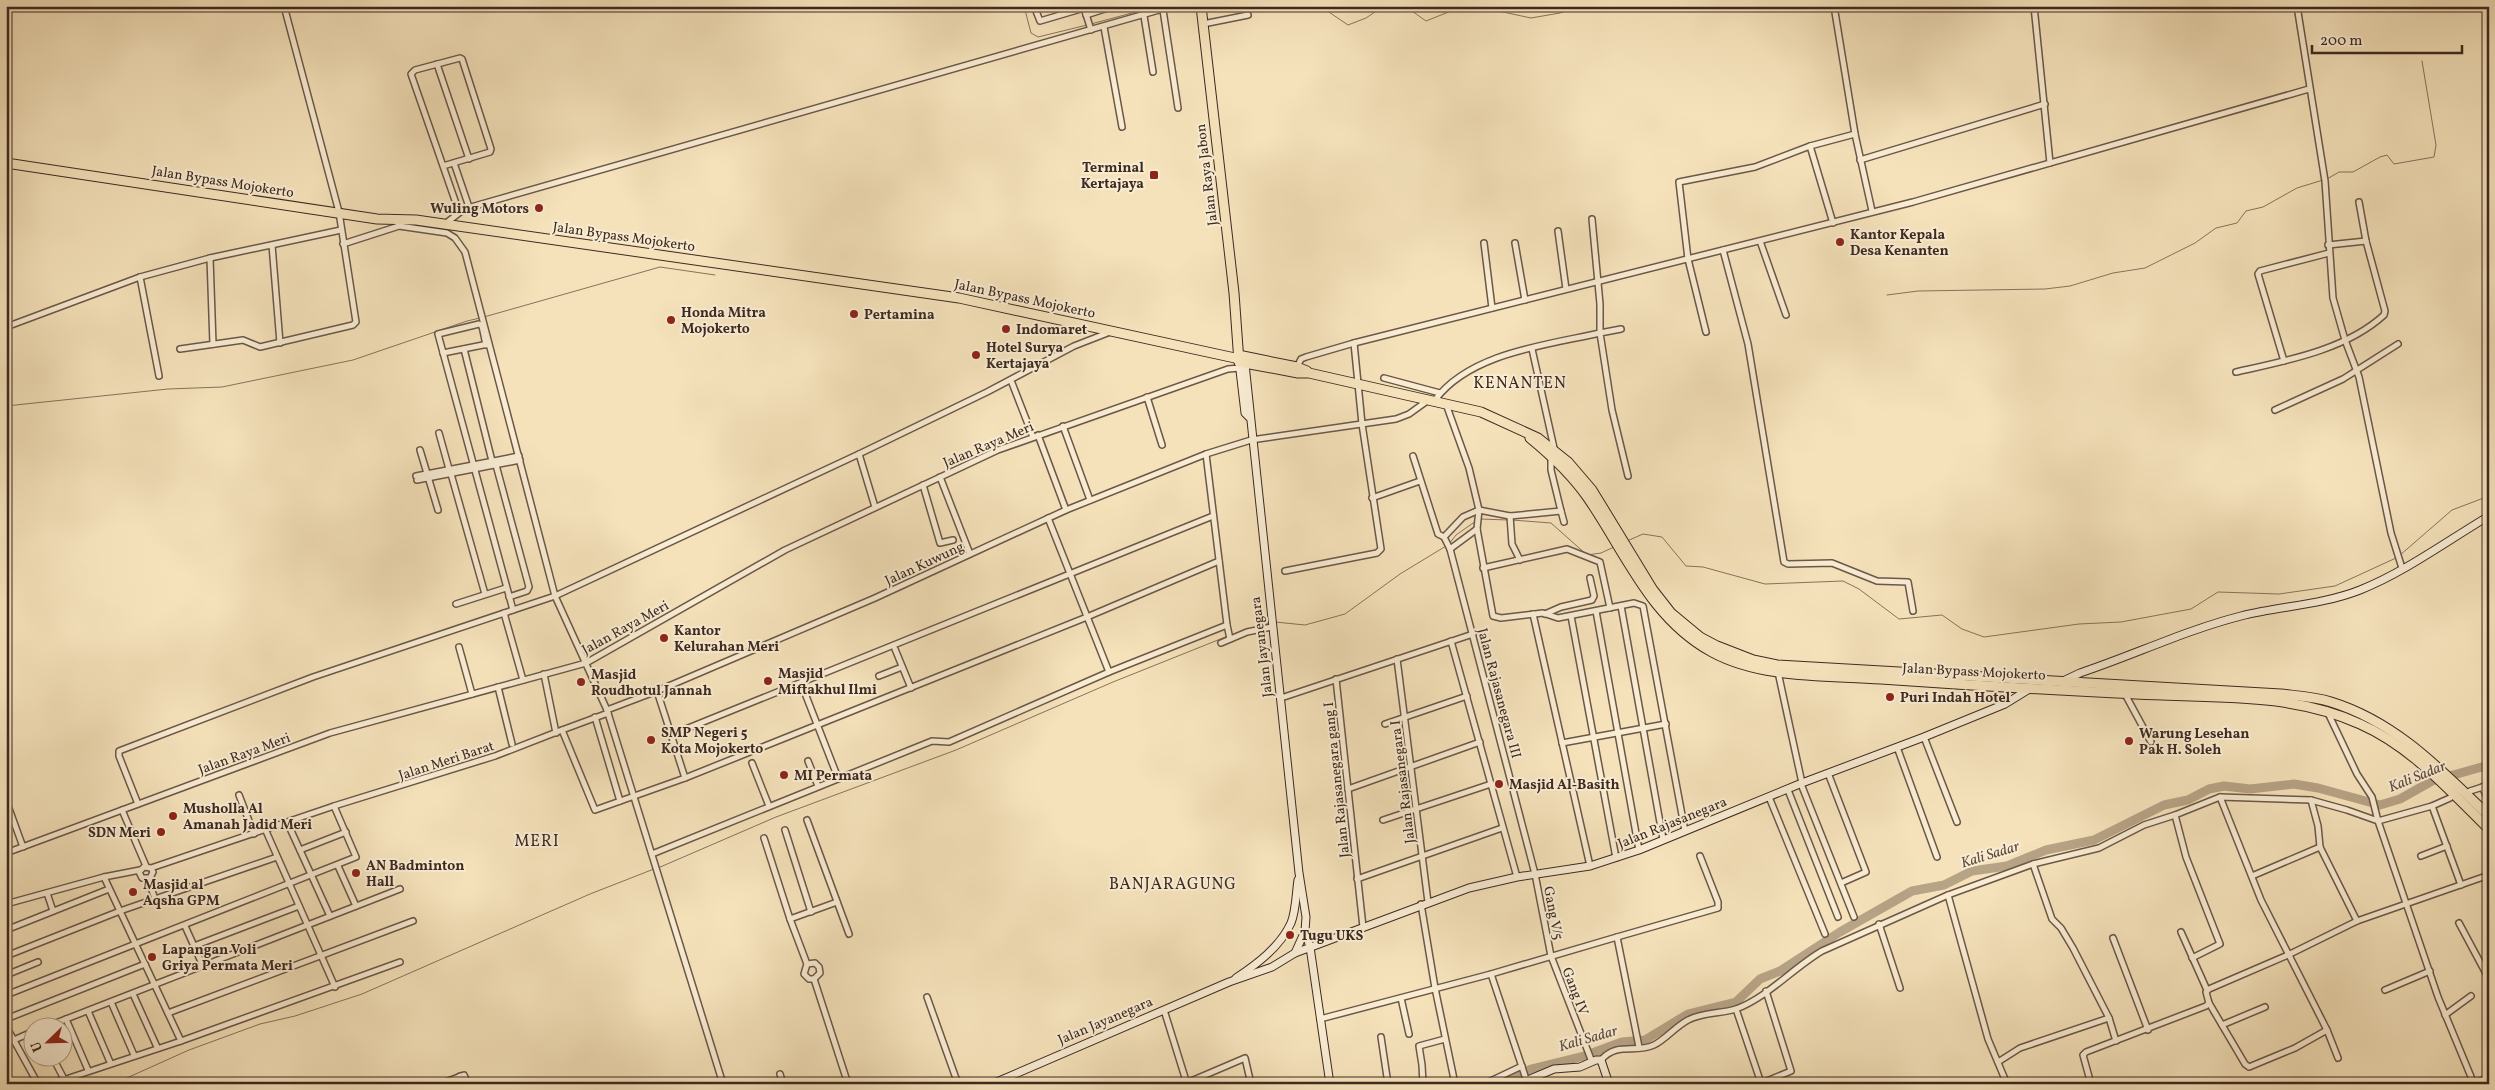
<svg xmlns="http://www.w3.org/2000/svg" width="2495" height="1090" font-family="Vollkorn,serif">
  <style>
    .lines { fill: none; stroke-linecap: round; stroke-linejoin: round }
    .stream { stroke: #87725d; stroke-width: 1 }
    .river { stroke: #b7a386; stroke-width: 9 }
    .street-casing { stroke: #6c5747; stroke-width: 8 }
    .secondary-casing { stroke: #3e2920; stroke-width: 9 }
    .highway-casing { stroke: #3e2920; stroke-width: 11 }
    .street { stroke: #f8ecd3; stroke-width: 5 }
    .secondary { stroke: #f8ecd3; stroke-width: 7 }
    .highway { stroke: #f5e2bb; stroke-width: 9 }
    .poi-dot { fill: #8f2418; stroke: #f8ecd3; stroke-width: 2 }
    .labels { text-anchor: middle; stroke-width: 4; stroke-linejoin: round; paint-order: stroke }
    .poi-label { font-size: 14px; font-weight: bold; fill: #3e2920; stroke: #f8ecd3; text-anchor: start }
    .street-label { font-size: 14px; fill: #3e2920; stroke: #f8ecd3 }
    .water-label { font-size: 15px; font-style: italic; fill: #624e3f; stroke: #f8ecd3 }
    .quarter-label { font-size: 16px; letter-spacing: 1px; fill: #3e2920; stroke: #f8ecd3 }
  </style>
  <rect width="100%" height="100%" fill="#f5e2bb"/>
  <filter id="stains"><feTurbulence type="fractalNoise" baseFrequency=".004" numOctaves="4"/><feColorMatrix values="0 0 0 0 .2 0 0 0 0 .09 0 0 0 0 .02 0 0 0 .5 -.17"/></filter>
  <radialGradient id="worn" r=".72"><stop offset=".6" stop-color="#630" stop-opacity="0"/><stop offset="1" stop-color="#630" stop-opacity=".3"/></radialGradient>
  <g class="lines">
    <g class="stream">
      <polyline points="1024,6 1031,33 1038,37 1087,25"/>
      <polyline points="1320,6 1348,25 1366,18 1384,6"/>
      <polyline points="1405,6 1426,21 1456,9 1475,6 1531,18 1560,13 1583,6"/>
      <polyline points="1091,24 1158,6"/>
      <polyline points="2327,179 2339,172 2353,172 2380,157 2387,155 2394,164 2434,157 2436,145 2422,61"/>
      <polyline points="1887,295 1918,291 2045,289 2070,286 2113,273 2145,268 2195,243 2216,228 2237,223 2246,211 2263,207 2297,188 2323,180"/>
      <polyline points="484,317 660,267 715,275"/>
      <polyline points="6,406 168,389 222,387 353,360 467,321 480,318"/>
      <polyline points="1480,519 1508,520"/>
      <polyline points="1512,520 1551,523 1587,555 1601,553 1614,547"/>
      <polyline points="1627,541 1643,534 1662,537 1686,566 1703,567 1765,584 1843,581 1859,589 1899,619 1942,615 1962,629 1984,637 2079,624 2121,622 2191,609 2218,592 2279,594 2335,586 2396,558"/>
      <polyline points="1449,544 1456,535 1476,521"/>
      <polyline points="2399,556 2452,510 2489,496"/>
      <polyline points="1275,622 1305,625 1345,614 1400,574 1446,546"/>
      <polyline points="1232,635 1268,623"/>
      <polyline points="658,868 776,817 956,750 1113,682 1228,636"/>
      <polyline points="79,1084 84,1084"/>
      <polyline points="99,1084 120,1081 189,1050 260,1024 295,1016 362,994 590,894 654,869"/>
    </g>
    <g class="river">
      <polyline points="6,1076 11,1084"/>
      <polyline points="1497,1084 1531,1069 1584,1056 1622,1042 1645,1040 1688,1014 1736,1002 1760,979 1780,971 1840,932 1912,891 1944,885 1972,871 2007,866 2046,850 2094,840 2164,805 2188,800 2209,789 2224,786 2250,789 2294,784 2318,788 2380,805 2400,799 2432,781 2489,765"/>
    </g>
    <defs>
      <g id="street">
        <polyline points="1034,6 1040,21 1084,8"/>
        <polyline points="1834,6 1855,134 1872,211"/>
        <polyline points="2034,6 2050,163"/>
        <polyline points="2297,6 2325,181 2333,298 2345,340 2359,377 2391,533 2402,568"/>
        <polyline points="1163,10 1178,108"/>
        <polyline points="1085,11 1091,30"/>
        <polyline points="1086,15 1114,6"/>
        <polyline points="1144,16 1153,72"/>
        <polyline points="1203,24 1248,15"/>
        <polyline points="1104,27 1122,127"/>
        <polyline points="437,64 469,159"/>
        <polyline points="1810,146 1833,223"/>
        <polyline points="1860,160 2045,104"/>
        <polyline points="454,163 469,207"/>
        <polyline points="443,166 490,152 491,149 462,59 460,58 415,70 411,74 459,212"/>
        <polyline points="445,224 464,209 1173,6"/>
        <polyline points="1558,231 1566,289"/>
        <polyline points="1760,241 1786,315"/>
        <polyline points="1484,243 1492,308"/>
        <polyline points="1515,243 1525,300"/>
        <polyline points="343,244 399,226 447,233 455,238 465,252 555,596 607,710 723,1084"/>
        <polyline points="272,245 280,343"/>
        <polyline points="2328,245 2366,241"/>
        <polyline points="1723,250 1748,344 1784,562 1788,564 1832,563 1877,581 1908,582 1913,611"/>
        <polyline points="210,258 213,344"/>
        <polyline points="140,277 159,376"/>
        <polyline points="6,327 140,277 210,258 341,230"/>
        <polyline points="1621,329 1600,333 1612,410 1628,476"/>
        <polyline points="1706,332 1688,259 1679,182 1755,167 1810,146 1855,134"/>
        <polyline points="486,345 482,326 479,324 438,334 513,610"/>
        <polyline points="180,349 243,340 260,347 353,325 356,322 339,212 284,6"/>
        <polyline points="464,349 492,461"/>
        <polyline points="1532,349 1554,448"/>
        <polyline points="443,353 488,344"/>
        <polyline points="2284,361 2258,274 2260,271 2329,253"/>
        <polyline points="1297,367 1301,359 1306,357 1354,343 1913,202 2309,89"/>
        <path d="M 2236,372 C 2285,361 2346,350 2384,315 L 2385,311 L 2366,241 L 2359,202"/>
        <polyline points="1384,378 1440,393"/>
        <polyline points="1012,383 1033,437"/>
        <polyline points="1147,397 1162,445"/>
        <path d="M 1435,400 C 1470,353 1546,345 1600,333 L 1600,304 L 1592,219"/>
        <polyline points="1446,404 1469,468 1479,510 1477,529 1493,616 1501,618 1543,613 1558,618 1634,603 1643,606 1685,831"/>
        <polyline points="2275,410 2343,379 2398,344"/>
        <polyline points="1063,426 1090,500"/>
        <polyline points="439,433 449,469"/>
        <polyline points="1038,435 1066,510"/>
        <polyline points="420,450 438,510"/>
        <polyline points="859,454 875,507"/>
        <polyline points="1413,456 1438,534 1444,537"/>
        <polyline points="1551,457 1551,470 1561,511 1510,516 1479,510 1463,517 1444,537 1450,549 1535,874 1551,956 1592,1062"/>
        <polyline points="496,465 529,587 527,591 509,597"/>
        <polyline points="451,474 485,594"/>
        <polyline points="416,476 519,456"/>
        <polyline points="940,477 970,554"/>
        <polyline points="417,480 520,460"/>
        <polyline points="923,485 940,543 953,540"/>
        <polyline points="1372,498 1420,481"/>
        <polyline points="1561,511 1564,522"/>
        <polyline points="1510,516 1512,544 1520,560"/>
        <polyline points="1048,518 1109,672"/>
        <polyline points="1450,549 1477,529"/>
        <polyline points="1483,568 1567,549 1600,562 1610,608"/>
        <polyline points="1285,571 1377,553 1381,549 1362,424 1354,343"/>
        <polyline points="456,604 506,588"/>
        <polyline points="1621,606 1663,839"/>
        <polyline points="1596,611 1639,850"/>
        <polyline points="504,613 523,680"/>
        <polyline points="1533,614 1590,866"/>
        <polyline points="1545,614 1561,607 1592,600 1594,596 1590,578"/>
        <polyline points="1571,616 1616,858"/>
        <polyline points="1227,625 1230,639"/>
        <polyline points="1451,641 1517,877"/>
        <polyline points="1221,643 1247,632 1272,627"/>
        <polyline points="459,647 472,694"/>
        <polyline points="895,649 911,688"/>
        <polyline points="1397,659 1428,902"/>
        <polyline points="1778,672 1802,783"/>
        <polyline points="544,674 556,733"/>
        <polyline points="879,676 902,667"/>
        <polyline points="1336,679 1363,927"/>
        <polyline points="801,683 838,778"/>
        <polyline points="498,687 512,744"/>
        <polyline points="657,691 685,778"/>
        <polyline points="2125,694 2151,742"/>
        <polyline points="1281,698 1473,634"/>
        <polyline points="607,710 657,691 875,598 1066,510 1206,454 1251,440 1396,419 1409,414 1427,401"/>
        <polyline points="608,713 562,730 595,810 685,778 1087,617 1219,561"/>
        <polyline points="2328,713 2357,774 2372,797 2378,821 2432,806 2450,798"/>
        <polyline points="595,717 620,801"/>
        <polyline points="1385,724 1467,696"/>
        <polyline points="671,735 1213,516"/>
        <polyline points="1924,737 1957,822"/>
        <polyline points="1562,743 1666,724"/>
        <polyline points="1897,747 1937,857"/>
        <polyline points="808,761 818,786"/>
        <polyline points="752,763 769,806"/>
        <polyline points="1828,773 1866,872 1841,883"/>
        <polyline points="1801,784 1854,917"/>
        <polyline points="2482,787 2489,800"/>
        <polyline points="1348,789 1480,742"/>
        <polyline points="1788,790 1838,917"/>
        <polyline points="2470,791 2489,785"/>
        <polyline points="239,795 254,834"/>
        <polyline points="1769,797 1825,934"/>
        <polyline points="2220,797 2261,900 2327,1030 2338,1058"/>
        <polyline points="2311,800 2318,826 2320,847 2357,921"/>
        <polyline points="7,803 23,847"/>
        <polyline points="138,804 119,756 119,751 313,677 555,596 859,454 987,392 1074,346 1110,332"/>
        <polyline points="334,806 495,756 562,730"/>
        <polyline points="2432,806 2461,885"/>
        <polyline points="122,810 146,866"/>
        <polyline points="2175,815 2186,857 2220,944 2192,958"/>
        <polyline points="807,820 849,934"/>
        <polyline points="1383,820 1491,784"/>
        <polyline points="288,824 330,916"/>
        <polyline points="785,830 811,912"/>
        <polyline points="266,831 335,987"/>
        <polyline points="764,838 790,919 837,902"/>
        <polyline points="300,850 346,832"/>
        <polyline points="6,853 330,733 586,663 785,550 998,450 1228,369 1240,368"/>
        <polyline points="652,854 932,741 949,742 1109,672 1227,625 1206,454"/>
        <polyline points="2421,856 2447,846"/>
        <polyline points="2033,864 2052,919 2061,928 2073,948 2109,1018 2116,1041"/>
        <polyline points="338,866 356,906"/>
        <polyline points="2252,876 2320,847"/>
        <polyline points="104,877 181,1041"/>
        <polyline points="148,879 155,899"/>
        <polyline points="1357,879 1502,828"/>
        <polyline points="47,893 53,911"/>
        <polyline points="1948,895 1988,1039 2007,1084"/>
        <polyline points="6,904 104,877 140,870"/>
        <polyline points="1421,904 1435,988 1455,1084"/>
        <polyline points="790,919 807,964 804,974 809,979 814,979"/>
        <polyline points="2459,923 2489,979"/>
        <polyline points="1879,924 1900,988"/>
        <polyline points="185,926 203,966"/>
        <polyline points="6,930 109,889"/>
        <polyline points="2181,932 2207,990"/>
        <polyline points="1617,937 1718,908 1718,902 1700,856"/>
        <polyline points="2113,938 2148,1030"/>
        <polyline points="194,946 299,906"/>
        <polyline points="6,956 120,911 277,857"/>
        <polyline points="807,964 815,963 819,967 820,973 814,979"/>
        <polyline points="1491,974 1526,1079"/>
        <polyline points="6,975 38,962"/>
        <polyline points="814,979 848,1084"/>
        <polyline points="2385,990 2430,971"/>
        <polyline points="133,994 157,1047"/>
        <polyline points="6,995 356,857 334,806 151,868 144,867 139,872 142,878 150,878 153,872 151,868"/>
        <polyline points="927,997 958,1084"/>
        <polyline points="1401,998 1409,1034"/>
        <polyline points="111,1002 134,1055"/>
        <polyline points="2209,1003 2222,1025 2265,1007"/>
        <polyline points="1736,1009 1761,1083"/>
        <polyline points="1164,1010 1187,1084"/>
        <polyline points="88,1011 110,1062"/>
        <polyline points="168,1013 413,921"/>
        <polyline points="2445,1015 2471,996"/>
        <polyline points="6,1019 145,964"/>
        <polyline points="66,1019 88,1070"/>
        <polyline points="1320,1019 1491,974 1617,937 1639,1047"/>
        <polyline points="2222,1025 2245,1064 2249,1067 2295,1048 2327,1030"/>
        <polyline points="6,1026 38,1084"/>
        <polyline points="43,1028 400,889"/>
        <polyline points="1381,1037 1388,1084"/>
        <polyline points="14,1040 32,1032"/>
        <polyline points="53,1058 64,1079"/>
        <path d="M 1601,1060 C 1618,1041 1635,1054 1654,1045 C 1666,1039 1675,1027 1688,1020 C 1703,1012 1720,1014 1736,1009 C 1768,997 1793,968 1822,951 L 1948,895 L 2033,864 L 2099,848 L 2144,825 L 2175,815 L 2220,797 L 2311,800 L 2347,810 L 2378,821 L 2438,997 L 2474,1084"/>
        <polyline points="1998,1062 2020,1048 2109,1018"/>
        <polyline points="780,1074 783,1084"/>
        <polyline points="460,1076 463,1084"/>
        <polyline points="1762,1083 1791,1071 1766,991"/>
        <polyline points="2474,1083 2489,1078"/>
        <polyline points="51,1084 181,1041 400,962"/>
        <polyline points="440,1084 464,1075 468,1084"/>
        <polyline points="1184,1084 1245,1058 1251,1084"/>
        <polyline points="1423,1084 1422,1065 1419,1046 1445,1039"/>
        <polyline points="1484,1084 1522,1066"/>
        <polyline points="2091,1084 2083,1055 2086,1052 2206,1006 2209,1003 2206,992 2209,989 2288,955 2357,921 2489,875"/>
      </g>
      <g id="secondary">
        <polyline points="1239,362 1245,413 1249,417"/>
        <path d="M 2061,682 L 2080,673 C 2134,655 2186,630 2241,616 C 2280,606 2322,605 2360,590 C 2405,572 2447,541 2489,516"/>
        <polyline points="1305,931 1310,947 1330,1084"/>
        <polyline points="1295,953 1469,888 1517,877 1590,866 1639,850 1802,783 1924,737 2005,704 2031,688"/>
        <path d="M 1236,978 C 1257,964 1280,947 1291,923 C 1296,911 1296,893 1298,880"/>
        <polyline points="992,1084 1229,982 1272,967 1295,953 1305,931 1306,917 1299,873 1245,364"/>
        <polyline points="1518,1084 1554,1069 1580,1067 1596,1060 1601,1060 1609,1084"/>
      </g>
      <g id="highway">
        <polyline points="1201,6 1234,293 1239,362"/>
        <polyline points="6,163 377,219 416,220 959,298 1235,358"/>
        <polyline points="1238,355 1297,367 1307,371"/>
        <path d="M 1239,362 L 1298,373 L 1309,373 L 1481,412 L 1538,438 L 1568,462 L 1592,490 L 1653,590 L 1671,613 L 1700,637 L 1717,646 L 1753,660 L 1777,665 L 2281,694 C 2298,696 2315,697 2331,702 C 2396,722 2441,770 2489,816"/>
        <path d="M 1530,438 C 1552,456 1572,475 1588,498 C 1626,553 1650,618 1712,652 C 1762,679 1825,675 1881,679 C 1966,685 2051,690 2136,694 C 2211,698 2291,692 2360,724 C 2412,747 2449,790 2489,829"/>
      </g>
    </defs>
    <use href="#street" class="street-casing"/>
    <use href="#secondary" class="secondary-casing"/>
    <use href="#highway" class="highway-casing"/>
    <use href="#street" class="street"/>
    <use href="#secondary" class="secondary"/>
    <use href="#highway" class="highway"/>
  </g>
  <g class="poi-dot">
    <rect x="1149" y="170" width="10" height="10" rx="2.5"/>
    <circle cx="539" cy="208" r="5"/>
    <circle cx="1840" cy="242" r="5"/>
    <circle cx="854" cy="314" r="5"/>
    <circle cx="671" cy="320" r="5"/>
    <circle cx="1006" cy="329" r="5"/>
    <circle cx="976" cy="355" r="5"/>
    <circle cx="664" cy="638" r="5"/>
    <circle cx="768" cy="681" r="5"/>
    <circle cx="581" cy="682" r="5"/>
    <circle cx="1890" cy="697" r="5"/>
    <circle cx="651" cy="740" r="5"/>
    <circle cx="2129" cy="741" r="5"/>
    <circle cx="784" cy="775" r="5"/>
    <circle cx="1499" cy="784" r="5"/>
    <circle cx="173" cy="816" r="5"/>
    <circle cx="161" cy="832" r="5"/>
    <circle cx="356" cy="873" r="5"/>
    <circle cx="133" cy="892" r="5"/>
    <circle cx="1290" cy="935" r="5"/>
    <circle cx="152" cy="957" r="5"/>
  </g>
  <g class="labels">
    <g class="poi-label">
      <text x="1144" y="172" text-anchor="end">Terminal<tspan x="1144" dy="16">Kertajaya</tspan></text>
      <text x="529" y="213" text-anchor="end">Wuling Motors</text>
      <text x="1850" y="239">Kantor Kepala<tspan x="1850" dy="16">Desa Kenanten</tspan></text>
      <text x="681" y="317">Honda Mitra<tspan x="681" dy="16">Mojokerto</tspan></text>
      <text x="864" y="319">Pertamina</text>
      <text x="1016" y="334">Indomaret</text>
      <text x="986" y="352">Hotel Surya<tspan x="986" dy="16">Kertajaya</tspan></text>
      <text x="674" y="635">Kantor<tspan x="674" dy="16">Kelurahan Meri</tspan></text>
      <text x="778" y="678">Masjid<tspan x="778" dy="16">Miftakhul Ilmi</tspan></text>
      <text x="591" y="679">Masjid<tspan x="591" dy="16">Roudhotul Jannah</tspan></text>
      <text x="1900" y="702">Puri Indah Hotel</text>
      <text x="661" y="737">SMP Negeri 5<tspan x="661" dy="16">Kota Mojokerto</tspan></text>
      <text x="2139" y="738">Warung Lesehan<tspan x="2139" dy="16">Pak H. Soleh</tspan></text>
      <text x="794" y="780">MI Permata</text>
      <text x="1509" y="789">Masjid Al-Basith</text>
      <text x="183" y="813">Musholla Al<tspan x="183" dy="16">Amanah Jadid Meri</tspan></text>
      <text x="151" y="837" text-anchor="end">SDN Meri</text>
      <text x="366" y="870">AN Badminton<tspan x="366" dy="16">Hall</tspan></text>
      <text x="143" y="889">Masjid al<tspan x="143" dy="16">Aqsha GPM</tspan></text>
      <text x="1300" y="940">Tugu UKS</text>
      <text x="162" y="954">Lapangan Voli<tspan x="162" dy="16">Griya Permata Meri</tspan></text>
    </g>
    <g class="street-label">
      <text transform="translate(1206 175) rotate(-97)" y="5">Jalan Raya Jabon</text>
      <text transform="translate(223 181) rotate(9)" y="5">Jalan Bypass Mojokerto</text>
      <text transform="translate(624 236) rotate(8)" y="5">Jalan Bypass Mojokerto</text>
      <text transform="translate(1025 298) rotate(12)" y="5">Jalan Bypass Mojokerto</text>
      <text transform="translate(988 444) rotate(-23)" y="5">Jalan Raya Meri</text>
      <text transform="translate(924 563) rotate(-25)" y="5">Jalan Kuwung</text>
      <text transform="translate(625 627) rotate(-29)" y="5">Jalan Raya Meri</text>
      <text transform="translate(1261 647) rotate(-97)" y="5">Jalan Jayanegara</text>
      <text transform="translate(1974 671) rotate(3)" y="5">Jalan Bypass Mojokerto</text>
      <text transform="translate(1500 693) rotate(75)" y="5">Jalan Rajasanegara III</text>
      <text transform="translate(244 753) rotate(-20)" y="5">Jalan Raya Meri</text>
      <text transform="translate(446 760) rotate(-18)" y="5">Jalan Meri Barat</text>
      <text transform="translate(1336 780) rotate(-96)" y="5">Jalan Rajasanegara gang I</text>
      <text transform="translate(1402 782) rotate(-97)" y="5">Jalan Rajasanegara I</text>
      <text transform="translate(1672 822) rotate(-22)" y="5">Jalan Rajasanegara</text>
      <text transform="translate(1554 913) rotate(79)" y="5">Gang V/5</text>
      <text transform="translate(1576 991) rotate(69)" y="5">Gang IV</text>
      <text transform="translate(1105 1020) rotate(-23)" y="5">Jalan Jayanegara</text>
    </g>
    <g class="water-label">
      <text transform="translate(2417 776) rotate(-22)" y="5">Kali Sadar</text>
      <text transform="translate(1990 854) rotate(-17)" y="5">Kali Sadar</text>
      <text transform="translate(1588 1038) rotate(-16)" y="5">Kali Sadar</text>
    </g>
    <g class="quarter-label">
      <text x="1520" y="388">KENANTEN</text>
      <text x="537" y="846">MERI</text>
      <text x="1173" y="889">BANJARAGUNG</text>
    </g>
  </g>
  <rect width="2495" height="1090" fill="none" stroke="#f5e2bb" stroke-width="25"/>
  <rect x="8" y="8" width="2480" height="1075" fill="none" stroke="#3e2920" stroke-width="2.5"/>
  <rect x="12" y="12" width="2470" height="1065" fill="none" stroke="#3e2920"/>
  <g transform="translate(48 1042) rotate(247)"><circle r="24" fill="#f8ecd3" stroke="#ae9e8b"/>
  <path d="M0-4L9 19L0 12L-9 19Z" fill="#8f2418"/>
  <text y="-8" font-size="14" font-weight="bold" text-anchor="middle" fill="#3e2920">U</text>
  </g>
  <path d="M2312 45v8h150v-8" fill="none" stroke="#3e2920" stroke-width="2.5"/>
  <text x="2320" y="45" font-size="15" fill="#3e2920" stroke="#f8ecd3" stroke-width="4" paint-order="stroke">200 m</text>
  <rect width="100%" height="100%" filter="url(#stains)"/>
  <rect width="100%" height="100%" fill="url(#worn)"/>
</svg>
